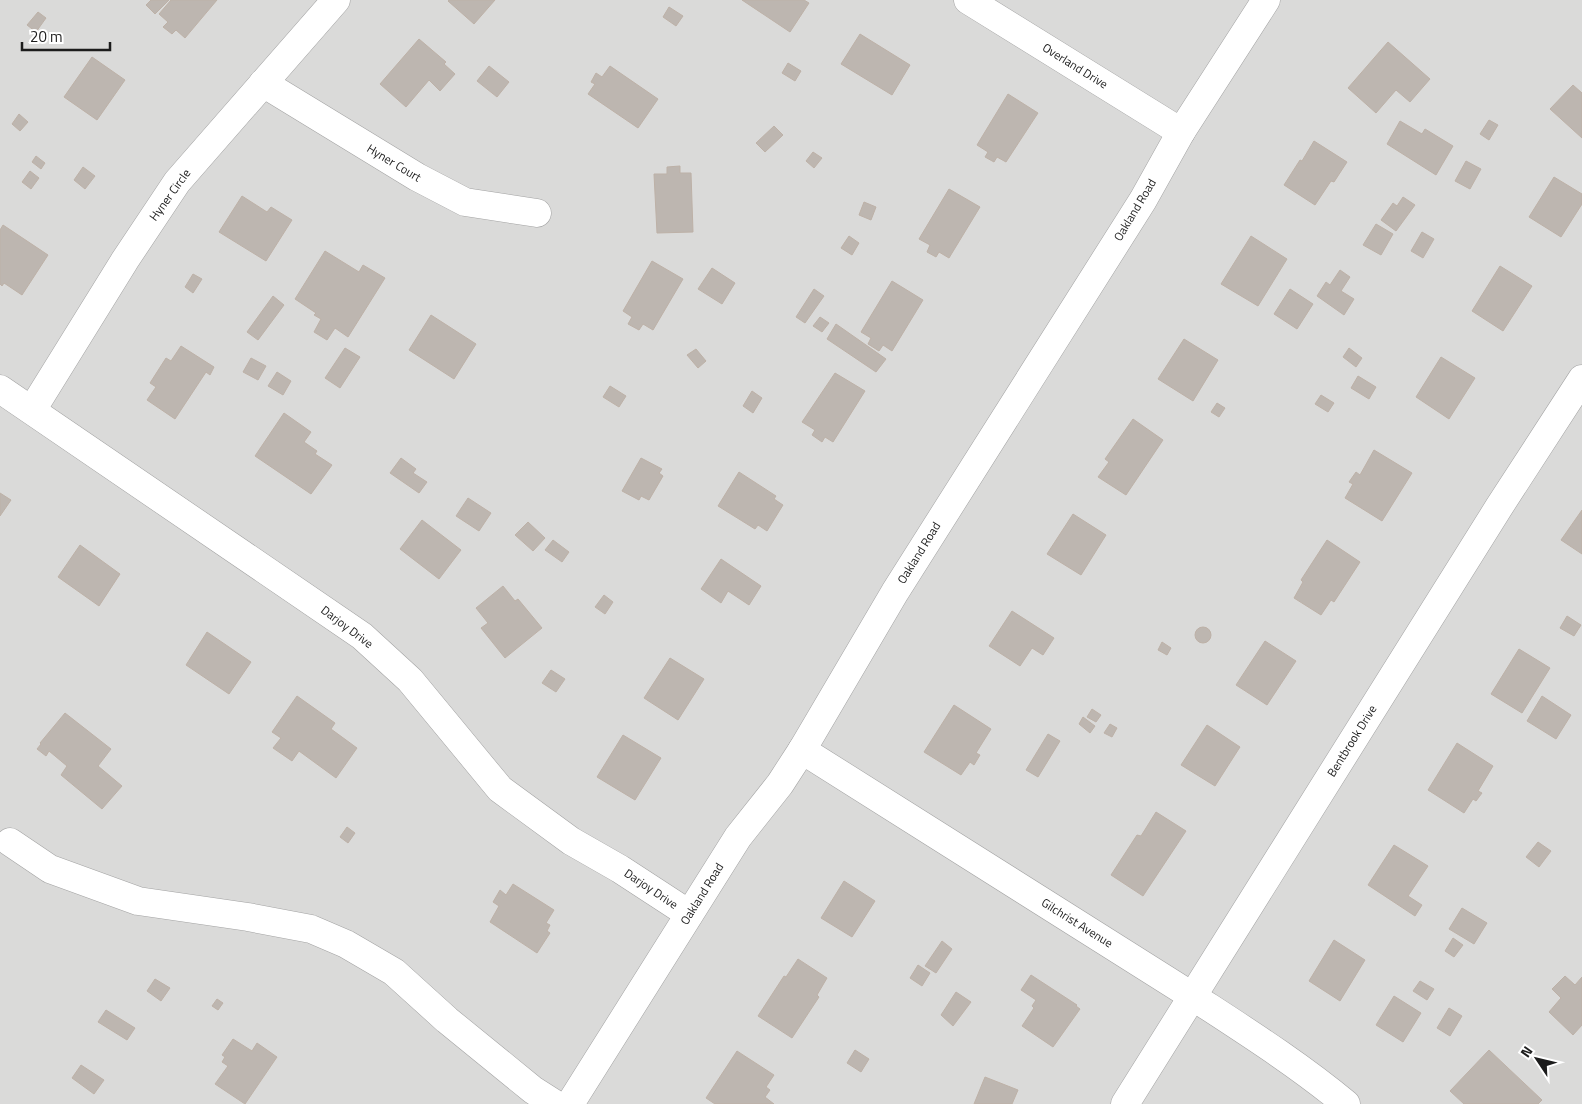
<svg xmlns="http://www.w3.org/2000/svg" width="1582" height="1104" font-family="'Titillium Web',sans-serif">
  <style>
    .residential { fill: #dadad9 }
    .building { fill: #bdb6b0; stroke: #bdb1a7 }
    .lines { fill: none; stroke-linecap: round; stroke-linejoin: round }
    .minor-casing { stroke: #a3a3a3; stroke-width: 29 }
    .minor { stroke: #fff; stroke-width: 28 }
    .labels { text-anchor: middle; stroke-width: 4; stroke-linejoin: round; paint-order: stroke }
    .street-label { font-size: 12px; fill: #1c1c1c; stroke: #fff }
  </style>
  <rect width="100%" height="100%" fill="#edeae3"/>
  <rect class="residential" x="0" y="0" width="1582" height="1104"/>
  <g class="building">
    <polygon points="151,0 169,0 155,14 146,5"/>
    <polygon points="171,0 217,0 185,38 176,30 172,34 163,27 168,22 159,14"/>
    <polygon points="449,0 495,0 474,24 448,1"/>
    <polygon points="742,0 804,0 809,3 790,32"/>
    <polygon points="669,7 683,16 676,26 663,17"/>
    <polygon points="38,12 46,18 36,32 27,25"/>
    <polygon points="860,34 910,65 892,95 841,64"/>
    <polygon points="419,39 446,62 444,64 455,74 440,91 429,80 406,107 380,84"/>
    <polygon points="1388,42 1430,79 1410,102 1396,90 1376,113 1348,88"/>
    <polygon points="92,57 125,80 97,120 64,97"/>
    <polygon points="788,63 801,71 795,81 782,73"/>
    <polygon points="489,66 509,82 497,97 477,81"/>
    <polygon points="610,66 658,99 638,128 588,94 595,84 591,82 596,73 602,77"/>
    <polygon points="1573,85 1582,93 1582,138 1550,109"/>
    <polygon points="1008,94 1038,113 1006,162 997,157 994,162 985,157 988,152 977,145"/>
    <polygon points="19,114 28,122 20,131 12,124"/>
    <polygon points="1489,120 1498,125 1489,140 1480,134"/>
    <polygon points="1400,121 1422,134 1425,129 1453,146 1436,175 1387,144"/>
    <polygon points="774,126 783,135 765,152 756,143"/>
    <polygon points="1314,141 1347,162 1334,182 1331,181 1315,205 1284,185 1300,160 1302,161"/>
    <polygon points="813,152 822,158 814,168 806,161"/>
    <polygon points="36,156 45,163 41,169 32,162"/>
    <polygon points="1466,161 1481,169 1470,189 1455,181"/>
    <polygon points="680,166 680,173 691,173 693,232 657,233 654,174 667,174 667,167"/>
    <polygon points="83,167 95,176 85,189 74,180"/>
    <polygon points="30,171 39,178 31,189 22,182"/>
    <polygon points="1554,177 1582,194 1582,204 1561,237 1529,217"/>
    <polygon points="949,189 980,207 949,258 939,252 936,257 927,252 930,245 919,239"/>
    <polygon points="242,196 267,212 271,207 292,220 266,261 219,232"/>
    <polygon points="1403,197 1415,205 1396,231 1381,220 1393,203 1397,206"/>
    <polygon points="864,202 876,207 871,220 859,215"/>
    <polygon points="1376,224 1393,234 1381,255 1363,245"/>
    <polygon points="3,225 48,255 22,295 4,283 2,286 0,284 0,230"/>
    <polygon points="1422,232 1434,239 1423,258 1411,251"/>
    <polygon points="849,236 859,243 852,255 841,248"/>
    <polygon points="1251,236 1287,259 1258,306 1221,284"/>
    <polygon points="325,251 359,272 363,265 385,278 348,337 335,328 327,340 314,332 321,319 314,315 316,313 295,299"/>
    <polygon points="652,261 683,279 653,330 643,324 639,330 628,324 632,317 623,311"/>
    <polygon points="1500,266 1532,286 1503,331 1472,311"/>
    <polygon points="712,268 735,283 722,304 698,289"/>
    <polygon points="1340,270 1350,277 1341,291 1354,299 1344,315 1317,296 1326,282 1330,285"/>
    <polygon points="193,274 202,279 193,293 185,287"/>
    <polygon points="892,281 923,300 892,351 883,345 879,351 868,344 871,338 861,332"/>
    <polygon points="814,289 824,296 805,323 796,317"/>
    <polygon points="1290,289 1313,304 1297,329 1274,314"/>
    <polygon points="273,296 284,305 258,340 247,332"/>
    <polygon points="431,315 476,344 454,379 409,350"/>
    <polygon points="820,317 829,323 822,332 813,326"/>
    <polygon points="836,324 886,359 876,372 827,339"/>
    <polygon points="1184,339 1218,360 1193,401 1158,379"/>
    <polygon points="181,346 214,367 210,375 206,372 175,419 147,400 156,387 150,383 166,358 171,361"/>
    <polygon points="345,348 360,357 340,388 325,378"/>
    <polygon points="1349,348 1362,358 1356,367 1343,357"/>
    <polygon points="696,349 706,361 698,368 687,355"/>
    <polygon points="1441,357 1475,378 1449,419 1416,397"/>
    <polygon points="251,358 266,366 258,380 243,372"/>
    <polygon points="277,372 291,381 283,395 268,386"/>
    <polygon points="835,373 865,391 833,442 825,437 822,442 812,435 815,430 802,422"/>
    <polygon points="1358,376 1376,387 1369,399 1351,388"/>
    <polygon points="610,386 626,396 619,407 603,397"/>
    <polygon points="752,391 762,398 753,413 743,406"/>
    <polygon points="1321,395 1334,403 1328,412 1315,404"/>
    <polygon points="1217,403 1225,408 1219,417 1211,412"/>
    <polygon points="284,413 311,432 304,442 317,451 315,454 332,465 311,494 255,456"/>
    <polygon points="1133,419 1163,440 1126,495 1098,477 1109,462 1105,459"/>
    <polygon points="1374,450 1412,473 1382,521 1345,498 1353,484 1349,482 1356,472 1360,475"/>
    <polygon points="401,458 416,469 413,473 427,482 419,493 390,473"/>
    <polygon points="641,458 662,469 659,473 663,476 649,500 641,496 639,500 622,491"/>
    <polygon points="739,472 776,496 774,499 783,505 767,531 758,525 755,529 718,506"/>
    <polygon points="0,493 11,500 0,516"/>
    <polygon points="468,498 491,513 479,531 456,516"/>
    <polygon points="1582,510 1582,554 1561,540"/>
    <polygon points="1073,514 1106,535 1081,575 1047,554"/>
    <polygon points="422,520 461,550 439,579 400,549"/>
    <polygon points="528,522 545,538 533,551 515,535"/>
    <polygon points="553,540 569,552 562,562 545,550"/>
    <polygon points="1327,540 1360,562 1334,602 1331,600 1321,615 1294,598 1303,582 1301,580"/>
    <polygon points="80,545 120,574 99,606 58,577"/>
    <polygon points="721,559 761,586 749,605 728,591 721,603 701,589"/>
    <polygon points="503,586 515,601 518,599 542,628 505,658 481,628 488,623 476,608"/>
    <polygon points="604,595 613,602 605,614 595,607"/>
    <polygon points="1012,611 1054,638 1043,655 1032,648 1020,666 989,646"/>
    <polygon points="1567,616 1581,625 1574,636 1560,628"/>
    <circle cx="1203" cy="635" r="8"/>
    <polygon points="207,632 251,662 229,694 186,665"/>
    <polygon points="1265,641 1296,661 1267,705 1236,685"/>
    <polygon points="1162,642 1171,648 1167,655 1158,650"/>
    <polygon points="1519,649 1550,668 1522,713 1491,694"/>
    <polygon points="670,658 704,679 678,720 644,698"/>
    <polygon points="551,670 565,679 556,692 542,683"/>
    <polygon points="297,696 335,723 331,729 357,748 336,778 299,751 292,761 273,748 281,738 272,732"/>
    <polygon points="1542,696 1571,715 1556,739 1527,721"/>
    <polygon points="954,705 991,729 976,753 980,755 974,765 970,762 961,775 924,752"/>
    <polygon points="1092,709 1101,715 1096,722 1087,717"/>
    <polygon points="65,713 111,749 98,766 122,786 102,809 61,775 67,766 49,751 46,756 37,749 41,744 40,743"/>
    <polygon points="1083,717 1095,726 1090,733 1079,724"/>
    <polygon points="1110,724 1117,728 1112,737 1104,733"/>
    <polygon points="1207,725 1240,747 1215,786 1181,765"/>
    <polygon points="1048,734 1060,741 1038,777 1026,770"/>
    <polygon points="623,735 661,758 635,800 597,777"/>
    <polygon points="1457,743 1493,766 1478,791 1482,793 1476,801 1473,799 1464,813 1428,790"/>
    <polygon points="1156,812 1186,831 1143,896 1111,875 1137,835 1141,836"/>
    <polygon points="347,827 355,833 348,843 340,837"/>
    <polygon points="1538,842 1551,851 1539,867 1526,857"/>
    <polygon points="1394,845 1428,866 1408,896 1422,905 1415,916 1368,885"/>
    <polygon points="844,881 875,901 852,937 821,918"/>
    <polygon points="513,884 554,910 546,923 550,925 547,931 550,933 537,953 490,922 499,906 493,902 500,890 506,895"/>
    <polygon points="1462,908 1487,923 1474,944 1449,929"/>
    <polygon points="1453,938 1463,945 1454,957 1445,951"/>
    <polygon points="1334,940 1365,960 1340,1001 1309,981"/>
    <polygon points="942,941 952,949 936,973 925,966"/>
    <polygon points="798,959 827,978 817,995 819,997 792,1038 758,1016 784,976 786,977"/>
    <polygon points="918,965 930,973 922,986 910,978"/>
    <polygon points="1031,975 1077,1005 1076,1006 1080,1009 1053,1047 1022,1026 1034,1008 1032,1006 1036,1000 1021,990"/>
    <polygon points="1565,976 1575,985 1582,977 1582,1025 1573,1035 1549,1012 1561,998 1552,989"/>
    <polygon points="155,979 170,988 161,1001 147,991"/>
    <polygon points="1420,981 1434,989 1427,1000 1413,991"/>
    <polygon points="956,992 971,1002 953,1026 941,1015"/>
    <polygon points="1394,996 1421,1013 1403,1042 1376,1025"/>
    <polygon points="217,999 223,1003 218,1010 212,1006"/>
    <polygon points="1449,1008 1462,1016 1450,1036 1437,1028"/>
    <polygon points="106,1010 135,1028 127,1040 98,1022"/>
    <polygon points="233,1039 252,1051 257,1043 277,1057 245,1104 215,1084 228,1066 222,1062 225,1057 222,1055"/>
    <polygon points="855,1050 869,1059 861,1072 847,1063"/>
    <polygon points="1489,1050 1542,1100 1538,1104 1464,1104 1450,1091"/>
    <polygon points="737,1051 774,1075 766,1087 770,1090 765,1097 774,1104 715,1104 706,1098"/>
    <polygon points="81,1065 104,1080 94,1094 72,1078"/>
    <polygon points="985,1077 1018,1090 1012,1104 974,1104"/>
  </g>
  <g class="lines">
    <defs>
      <g id="minor">
        <polyline points="968,0 1181,132"/>
        <polyline points="263,83 417,177 465,202 537,213"/>
        <polyline points="0,389 362,636 410,680 500,789 571,841 620,869 689,914"/>
        <polyline points="32,410 125,260 177,182 336,0"/>
        <path d="M 802,750 L 1192,996 C 1244,1030 1298,1064 1346,1104"/>
        <polyline points="10,842 50,869 138,901 248,917 311,929 346,944 394,972 447,1020 533,1090 555,1104"/>
        <polyline points="570,1104 738,837 780,784 802,750 895,592 1143,200 1181,132 1266,0"/>
        <polyline points="1125,1104 1499,507 1582,379"/>
      </g>
    </defs>
    <use href="#minor" class="minor-casing"/>
    <use href="#minor" class="minor"/>
  </g>
  <g class="labels">
    <g class="street-label">
      <text transform="translate(1075 66) rotate(32)" y="4">Overland Drive</text>
      <text transform="translate(394 163) rotate(31)" y="4">Hyner Court</text>
      <text transform="translate(170 195) rotate(-54)" y="4">Hyner Circle</text>
      <text transform="translate(1135 210) rotate(-59)" y="4">Oakland Road</text>
      <text transform="translate(919 553) rotate(-58)" y="4">Oakland Road</text>
      <text transform="translate(347 627) rotate(37)" y="4">Darjoy Drive</text>
      <text transform="translate(1352 741) rotate(-58)" y="4">Bentbrook Drive</text>
      <text transform="translate(651 889) rotate(34)" y="4">Darjoy Drive</text>
      <text transform="translate(702 894) rotate(-58)" y="4">Oakland Road</text>
      <text transform="translate(1077 923) rotate(32)" y="4">Gilchrist Avenue</text>
    </g>
  </g>
  <g transform="translate(1537 1059) rotate(305)" stroke="#ffffff" stroke-width="4" paint-order="stroke">
  <path d="M0-4L9 19L0 12L-9 19Z" fill="#1c1c1c"/>
  <text y="-8" font-size="14" font-weight="bold" text-anchor="middle" fill="#1c1c1c">N</text>
  </g>
  <path d="M22 42v8h88v-8" fill="none" stroke="#1c1c1c" stroke-width="2.5"/>
  <text x="30" y="42" font-size="15" fill="#1c1c1c" stroke="#ffffff" stroke-width="4" paint-order="stroke">20 m</text>
</svg>
